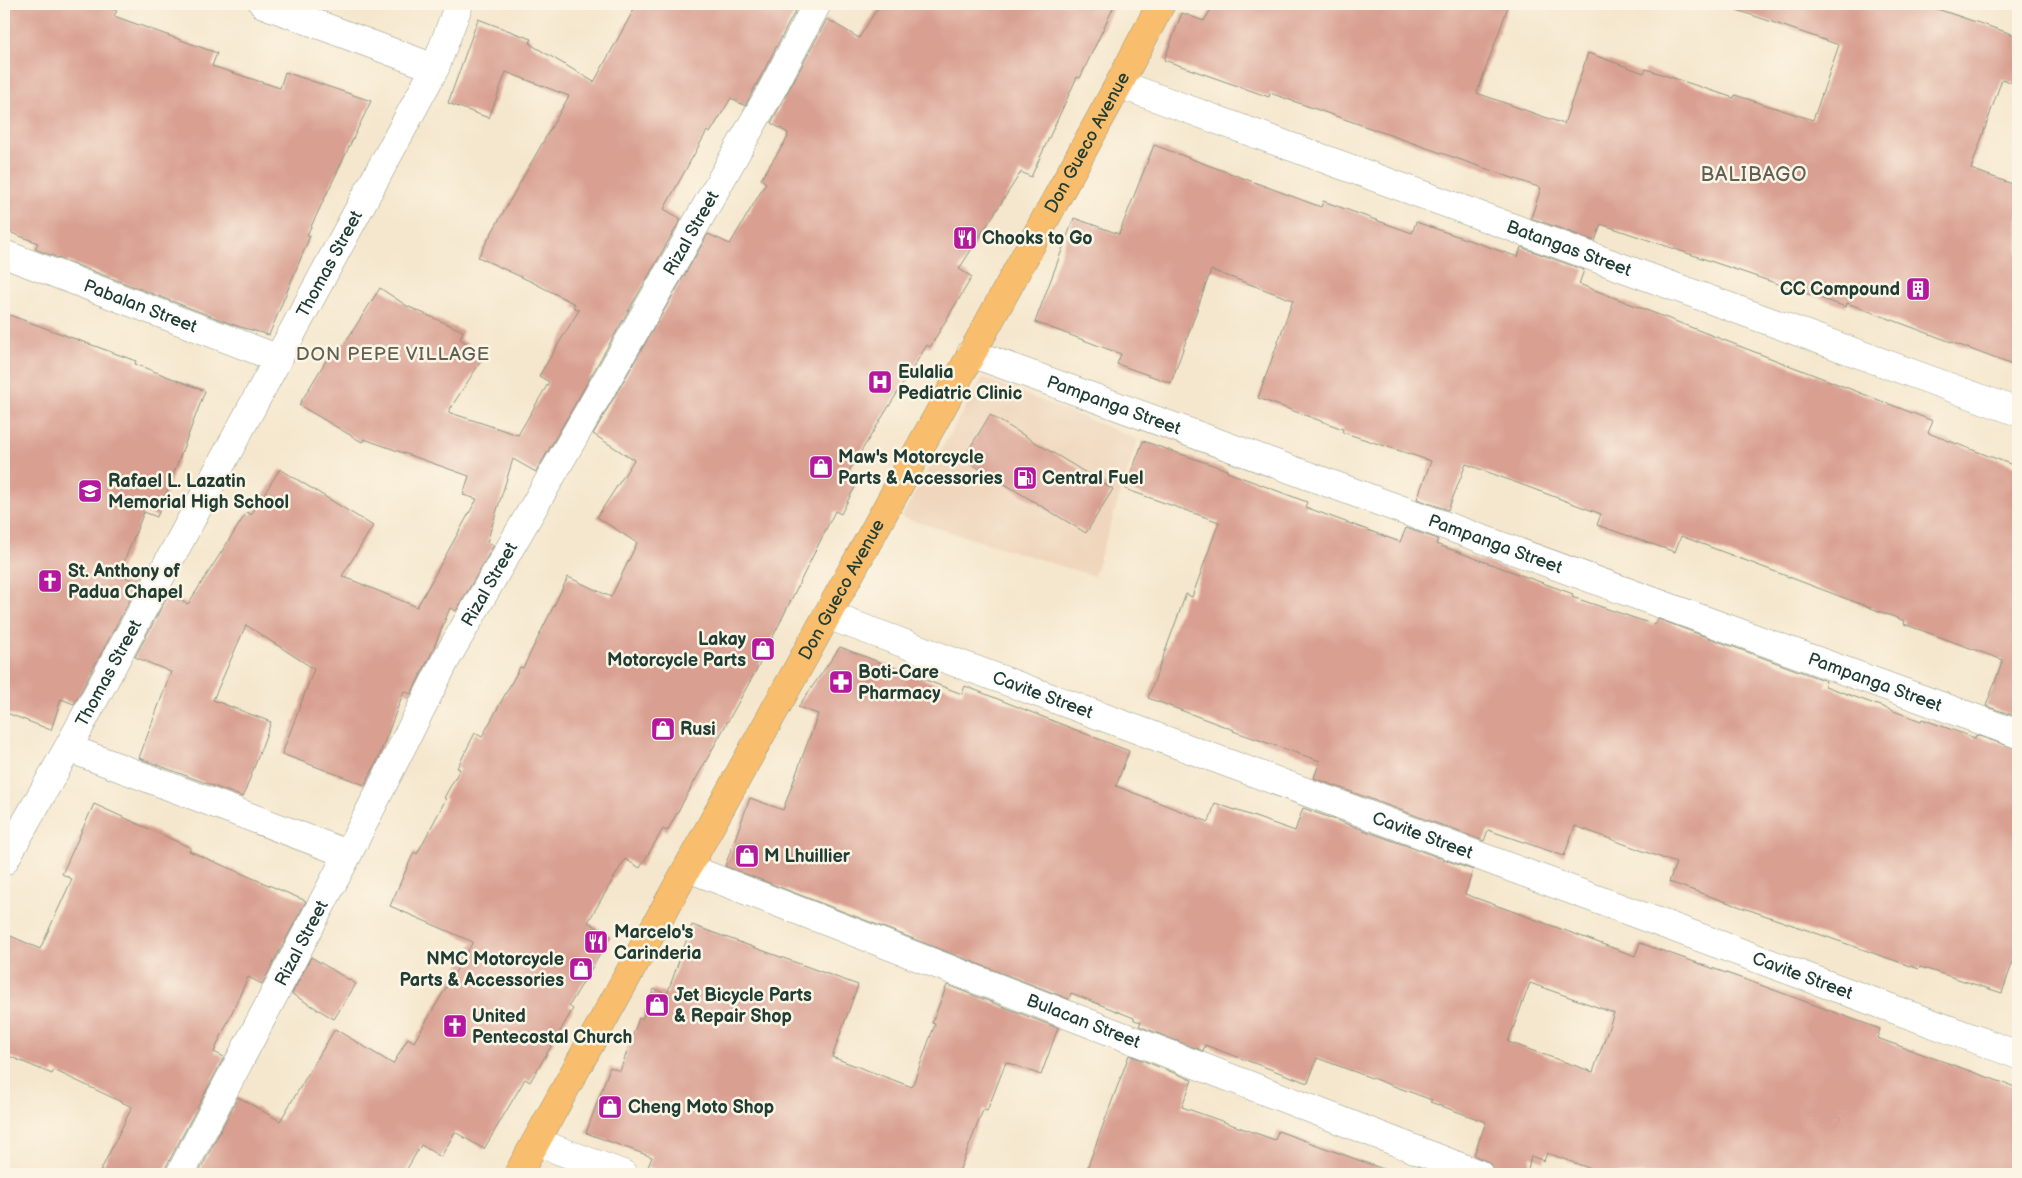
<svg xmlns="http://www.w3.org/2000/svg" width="2022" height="1178" font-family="'Balsamiq Sans',sans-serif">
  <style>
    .built { fill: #efd6bc }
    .building { fill: #d9a092; fill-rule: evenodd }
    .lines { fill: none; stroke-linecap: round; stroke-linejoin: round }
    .minor-casing { stroke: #8a9280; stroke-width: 29 }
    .major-casing { stroke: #8a9280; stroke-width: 29 }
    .minor { stroke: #fff; stroke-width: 28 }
    .major { stroke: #f9be6d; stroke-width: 28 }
    .labels { text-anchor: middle; stroke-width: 5; stroke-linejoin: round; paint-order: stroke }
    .street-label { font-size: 18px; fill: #1f3d34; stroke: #fcf5e5 }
    .poi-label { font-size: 18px; font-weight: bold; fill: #1f3d34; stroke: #fcf5e5; text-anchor: start }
    .neighbourhood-label { font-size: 19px; letter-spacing: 1px; fill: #606055; stroke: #fcf5e5 }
    .quarter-label { font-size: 20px; letter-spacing: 1px; fill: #606055; stroke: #fcf5e5 }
  </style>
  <rect width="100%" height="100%" fill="#fcf5e5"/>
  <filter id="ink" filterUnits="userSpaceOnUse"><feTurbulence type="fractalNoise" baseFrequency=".02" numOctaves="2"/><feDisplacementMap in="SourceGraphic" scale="10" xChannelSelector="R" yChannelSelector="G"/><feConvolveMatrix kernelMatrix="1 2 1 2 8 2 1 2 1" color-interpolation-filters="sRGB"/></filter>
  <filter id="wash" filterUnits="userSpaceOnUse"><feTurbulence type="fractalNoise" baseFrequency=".0096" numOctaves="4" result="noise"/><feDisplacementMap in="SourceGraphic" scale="20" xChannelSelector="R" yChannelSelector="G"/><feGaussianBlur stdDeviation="1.12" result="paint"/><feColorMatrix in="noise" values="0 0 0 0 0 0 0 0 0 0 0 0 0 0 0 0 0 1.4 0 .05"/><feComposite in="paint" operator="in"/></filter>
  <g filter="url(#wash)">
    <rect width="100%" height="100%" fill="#f5e7cd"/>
    <polygon class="built" points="983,378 1138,439 1094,576 901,517"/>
    <g id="blocks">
      <g class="building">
        <polygon points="4,4 100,4 117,11 114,16 217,53 212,66 280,88 285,72 371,101 307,235 310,236 269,335 237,326 35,249 38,243 4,230"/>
        <polygon points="637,4 799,4 745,106 731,98 710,133 707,131 664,209 681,219 536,472 513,459 487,542 494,545 456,611 450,608 432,652 411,694 404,691 378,759 365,785 282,754 314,669 246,625 213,700 271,722 243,797 139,758 171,672 135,657 168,595 188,604 247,512 251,515 280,469 373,526 342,576 417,607 477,499 463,495 469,476 364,439 362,442 299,405 333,349 339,352 380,288 407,306 463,331 460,339 485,355 448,412 518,435 549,382 539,376 579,310 573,307 575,304 532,282 478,257 569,96 506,72 489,118 448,103 478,19 531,39 530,44 594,82"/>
        <polygon points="880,4 1115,4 1080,78 1077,77 1031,177 1021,172 959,269 972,277 930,347 927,345 847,474 859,479 841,514 835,511 758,667 667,831 663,829 640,868 625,859 588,922 611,936 569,1006 573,1009 530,1082 525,1079 484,1149 455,1132 441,1157 421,1145 404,1174 198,1174 238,1097 280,1121 335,1029 393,1064 408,1038 414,1042 473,942 390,906 414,852 417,854 446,799 444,798 460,769 457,768 475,733 482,737 520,667 523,668 568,577 611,597 637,543 597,517 634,460 593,434 708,234 730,244 766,183 761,179 788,137 787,136 788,133 771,123 827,19 859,38"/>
        <polygon points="1214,4 1509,4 1477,93 1564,124 1588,53 1644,73 1646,69 1734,98 1735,95 1813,120 1839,45 1734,9 1735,4 1922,4 2018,36 2018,85 2002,79 1971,169 2018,186 2018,367 1847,303 1846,307 1601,224 1595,241 1531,218 1541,188 1270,93 1269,97 1164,60 1182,13 1204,21"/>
        <polygon points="1154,145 1321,207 1323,201 1412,233 1416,222 1518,257 1521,247 1584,270 1579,284 1933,421 1928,433 2018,467 2018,717 1986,706 2003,660 1904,624 1905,621 1681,536 1675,552 1597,525 1601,514 1466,464 1448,510 1417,499 1431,461 1342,432 1343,429 1258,398 1293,300 1211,270 1171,383 1117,364 1121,354 1035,322 1074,218 1119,234"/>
        <polygon points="4,313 136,361 135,364 205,391 157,517 144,512 119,574 139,583 74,704 61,699 51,730 4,712"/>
        <polygon points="990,415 1113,489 1086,533 963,459"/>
        <polygon points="1143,441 1227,470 1227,472 1307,502 1305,507 1400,542 1406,528 1438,539 1436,544 1573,594 1572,597 1655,625 1658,619 1826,681 1825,686 1921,721 1922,719 1975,738 1976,735 2018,749 2018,947 2002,993 1920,967 1919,969 1669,882 1676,863 1575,826 1564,856 1488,830 1484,841 1314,778 1320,761 1233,731 1234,730 1148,698 1186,594 1192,597 1219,522 1125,489"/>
        <path d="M 840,647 L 962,694 L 965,686 L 1129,751 L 1116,786 L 1209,822 L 1215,803 L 1295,831 L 1303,808 L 1473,870 L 1465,894 L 1635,956 L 1640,943 L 1752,982 L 1880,1029 L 1877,1038 L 2018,1088 L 2018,1174 L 1605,1174 L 1547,1153 L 1544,1161 L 1531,1156 L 1527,1174 L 1494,1174 L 1491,1164 L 1474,1155 L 1486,1122 L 1430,1102 L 1432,1100 L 1317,1058 L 1308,1083 L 1205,1045 L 1203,1051 L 1139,1026 L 1141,1022 L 1134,1020 L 1134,1018 L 1071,993 L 1069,999 L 725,866 L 750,798 L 783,810 L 818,714 L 798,707 ZM 1530,983 L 1614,1013 L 1593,1072 L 1508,1042 Z"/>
        <polygon points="94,804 191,848 189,851 306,901 262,984 248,977 214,1052 224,1057 166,1167 164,1174 99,1174 132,1107 54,1070 52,1074 4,1054 4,933 40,949 72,879 62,874"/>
        <polygon points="692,925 858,985 832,1057 912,1087 935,1024 932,1023 947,985 1058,1028 1041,1075 1006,1062 987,1111 983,1110 958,1174 668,1174 648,1167 652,1157 586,1133 610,1067 620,1071 639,1018 642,1019 654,989 667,994"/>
        <polygon points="311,957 356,984 334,1019 292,994"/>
        <polygon points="1129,1055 1192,1080 1182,1107 1275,1140 1278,1131 1386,1170 1385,1174 1085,1174"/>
      </g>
    </g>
  </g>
  <g filter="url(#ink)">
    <use href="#blocks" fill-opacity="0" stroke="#8a9280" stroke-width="1"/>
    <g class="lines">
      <defs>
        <g id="minor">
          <polyline points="263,4 435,68"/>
          <path id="s1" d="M 1119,84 L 2018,412"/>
          <path id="s2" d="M 4,254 L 277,358"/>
          <path id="s3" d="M 971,353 L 2018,734"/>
          <path id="s4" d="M 827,615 L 2018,1055"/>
          <polyline points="68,748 348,854"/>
          <path id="s5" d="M 4,861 L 68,748 L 435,68 L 459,4"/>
          <path id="s6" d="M 688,868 L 1479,1174"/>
          <polyline points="536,1142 623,1174"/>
          <path id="s7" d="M 180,1174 L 348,854 L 445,661 L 678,256 L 771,91 L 817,4"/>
        </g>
        <g id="major">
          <path id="s8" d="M 518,1174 L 960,375 L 1119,84 L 1161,4"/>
        </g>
      </defs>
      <use href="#minor" class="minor-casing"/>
      <use href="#major" class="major-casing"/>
      <use href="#minor" class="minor"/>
      <use href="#major" class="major"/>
    </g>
  </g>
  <defs>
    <symbol id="restaurant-square" viewBox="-11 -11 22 22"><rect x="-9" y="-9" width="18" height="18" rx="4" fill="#b5179e" stroke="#fcf5e5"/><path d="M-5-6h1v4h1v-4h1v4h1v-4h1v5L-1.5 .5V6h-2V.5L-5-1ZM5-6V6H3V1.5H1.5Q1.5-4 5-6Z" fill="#fff"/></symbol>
    <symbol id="building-square" viewBox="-11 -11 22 22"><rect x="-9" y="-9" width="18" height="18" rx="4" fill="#b5179e" stroke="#fcf5e5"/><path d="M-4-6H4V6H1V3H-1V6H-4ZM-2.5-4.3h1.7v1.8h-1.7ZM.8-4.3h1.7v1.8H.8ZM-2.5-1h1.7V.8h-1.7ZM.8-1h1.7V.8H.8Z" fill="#fff"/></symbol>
    <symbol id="hospital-square" viewBox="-11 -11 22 22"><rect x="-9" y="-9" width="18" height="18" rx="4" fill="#b5179e" stroke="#fcf5e5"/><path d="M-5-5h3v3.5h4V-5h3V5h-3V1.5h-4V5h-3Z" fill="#fff"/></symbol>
    <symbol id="shop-square" viewBox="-11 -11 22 22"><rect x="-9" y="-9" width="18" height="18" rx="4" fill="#b5179e" stroke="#fcf5e5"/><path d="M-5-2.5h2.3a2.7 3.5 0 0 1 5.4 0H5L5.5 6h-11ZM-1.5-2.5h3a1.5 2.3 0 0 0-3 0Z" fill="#fff"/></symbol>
    <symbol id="fuel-square" viewBox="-11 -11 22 22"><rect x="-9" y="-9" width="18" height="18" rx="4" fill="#b5179e" stroke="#fcf5e5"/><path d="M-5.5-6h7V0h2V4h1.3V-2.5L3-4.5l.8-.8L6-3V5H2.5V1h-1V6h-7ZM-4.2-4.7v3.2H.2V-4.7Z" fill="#fff"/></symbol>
    <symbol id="school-square" viewBox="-11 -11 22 22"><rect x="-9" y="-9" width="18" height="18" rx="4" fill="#b5179e" stroke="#fcf5e5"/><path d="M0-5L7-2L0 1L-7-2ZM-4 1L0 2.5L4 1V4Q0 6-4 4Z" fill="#fff"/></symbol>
    <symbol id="church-square" viewBox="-11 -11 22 22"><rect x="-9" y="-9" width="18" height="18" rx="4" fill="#b5179e" stroke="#fcf5e5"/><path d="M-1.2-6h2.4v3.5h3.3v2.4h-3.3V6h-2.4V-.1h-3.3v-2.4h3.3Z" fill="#fff"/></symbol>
    <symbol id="pharmacy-square" viewBox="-11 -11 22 22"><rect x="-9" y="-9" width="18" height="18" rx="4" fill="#b5179e" stroke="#fcf5e5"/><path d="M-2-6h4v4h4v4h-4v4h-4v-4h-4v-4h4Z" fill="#fff"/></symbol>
  </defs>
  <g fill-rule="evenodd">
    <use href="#restaurant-square" x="951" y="224" width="28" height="28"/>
    <use href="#building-square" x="1904" y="275" width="28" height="28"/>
    <use href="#hospital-square" x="866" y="368" width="28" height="28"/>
    <use href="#shop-square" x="807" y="453" width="28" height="28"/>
    <use href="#fuel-square" x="1011" y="464" width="28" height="28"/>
    <use href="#school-square" x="76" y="477" width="28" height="28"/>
    <use href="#church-square" x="36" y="567" width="28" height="28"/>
    <use href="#shop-square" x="749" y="635" width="28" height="28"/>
    <use href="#pharmacy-square" x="827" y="668" width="28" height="28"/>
    <use href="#shop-square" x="649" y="715" width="28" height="28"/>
    <use href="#shop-square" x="733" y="842" width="28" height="28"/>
    <use href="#restaurant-square" x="582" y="928" width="28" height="28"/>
    <use href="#shop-square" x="567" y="955" width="28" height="28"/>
    <use href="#shop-square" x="643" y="991" width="28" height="28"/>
    <use href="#church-square" x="441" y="1012" width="28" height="28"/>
    <use href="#shop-square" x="596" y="1093" width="28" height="28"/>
  </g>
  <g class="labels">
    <g class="street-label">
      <text dy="6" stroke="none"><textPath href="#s8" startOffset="1178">Don Gueco Avenue</textPath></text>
      <text dy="6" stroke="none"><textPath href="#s7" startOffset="1071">Rizal Street</textPath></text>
      <text dy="6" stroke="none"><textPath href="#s1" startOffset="479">Batangas Street</textPath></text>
      <text dy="6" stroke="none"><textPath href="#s5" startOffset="680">Thomas Street</textPath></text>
      <text dy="6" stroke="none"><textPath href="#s2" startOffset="146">Pabalan Street</textPath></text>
      <text dy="6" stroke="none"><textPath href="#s3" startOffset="152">Pampanga Street</textPath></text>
      <text dy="6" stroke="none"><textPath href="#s3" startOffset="558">Pampanga Street</textPath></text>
      <text dy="6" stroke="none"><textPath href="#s7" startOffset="666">Rizal Street</textPath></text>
      <text dy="6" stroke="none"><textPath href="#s8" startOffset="668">Don Gueco Avenue</textPath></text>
      <text dy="6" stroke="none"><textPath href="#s5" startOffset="215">Thomas Street</textPath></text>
      <text dy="6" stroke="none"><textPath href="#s3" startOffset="962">Pampanga Street</textPath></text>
      <text dy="6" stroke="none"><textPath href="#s4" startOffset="230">Cavite Street</textPath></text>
      <text dy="6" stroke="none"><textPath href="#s4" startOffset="635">Cavite Street</textPath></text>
      <text dy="6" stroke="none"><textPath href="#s7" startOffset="261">Rizal Street</textPath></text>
      <text dy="6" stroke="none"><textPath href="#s4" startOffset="1040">Cavite Street</textPath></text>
      <text dy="6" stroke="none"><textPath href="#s6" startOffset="424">Bulacan Street</textPath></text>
    </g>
    <g class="poi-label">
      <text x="982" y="244">Chooks to Go</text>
      <text x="1900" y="295" text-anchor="end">CC Compound</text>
      <text x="898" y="378">Eulalia<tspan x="898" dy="21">Pediatric Clinic</tspan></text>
      <text x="838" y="463">Maw's Motorcycle<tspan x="838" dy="21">Parts &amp; Accessories</tspan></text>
      <text x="1042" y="484">Central Fuel</text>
      <text x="108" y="487">Rafael L. Lazatin<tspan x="108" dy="21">Memorial High School</tspan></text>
      <text x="68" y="577">St. Anthony of<tspan x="68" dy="21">Padua Chapel</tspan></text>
      <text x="746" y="645" text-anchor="end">Lakay<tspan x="746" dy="21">Motorcycle Parts</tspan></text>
      <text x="858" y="678">Boti-Care<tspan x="858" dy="21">Pharmacy</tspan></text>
      <text x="680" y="735">Rusi</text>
      <text x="764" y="862">M Lhuillier</text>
      <text x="614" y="938">Marcelo's<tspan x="614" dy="21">Carinderia</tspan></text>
      <text x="564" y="965" text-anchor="end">NMC Motorcycle<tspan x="564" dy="21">Parts &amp; Accessories</tspan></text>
      <text x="674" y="1001">Jet Bicycle Parts<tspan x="674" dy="21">&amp; Repair Shop</tspan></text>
      <text x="472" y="1022">United<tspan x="472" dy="21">Pentecostal Church</tspan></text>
      <text x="628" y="1113">Cheng Moto Shop</text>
    </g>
    <g class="neighbourhood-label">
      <text x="393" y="360">DON PEPE VILLAGE</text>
    </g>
    <g class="quarter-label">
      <text x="1754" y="181">BALIBAGO</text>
    </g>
  </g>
  <rect width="2022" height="1178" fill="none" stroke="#fcf5e5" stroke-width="20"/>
</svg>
